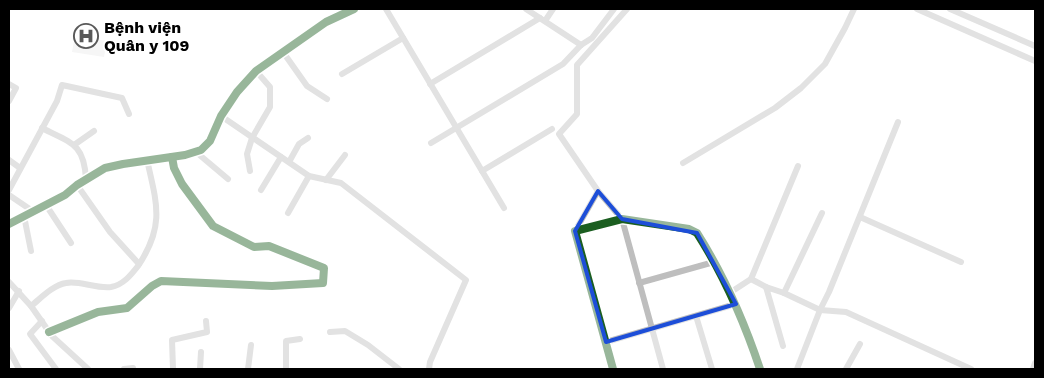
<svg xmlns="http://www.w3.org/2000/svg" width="1044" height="378" font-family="'Work Sans',sans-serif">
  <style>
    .green { fill: #ebebeb }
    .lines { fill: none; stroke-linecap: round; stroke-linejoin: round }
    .minor { stroke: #bebebe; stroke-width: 6 }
    .cycleway-casing { stroke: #fff; stroke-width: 11 }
    .cycleway { stroke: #1b5e20; stroke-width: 8 }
    .marked { fill: none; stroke: #1d4ed8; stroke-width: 4; stroke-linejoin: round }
    .labels { text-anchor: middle; stroke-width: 4; stroke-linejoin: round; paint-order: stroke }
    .poi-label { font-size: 16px; font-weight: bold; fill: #000; stroke: #fff; text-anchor: start }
  </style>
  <rect width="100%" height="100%" fill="#fff"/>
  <polygon class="green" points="75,36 107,41 104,57 72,52"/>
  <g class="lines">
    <g class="minor">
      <polyline points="386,9 504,208"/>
      <polyline points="526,9 581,45"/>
      <polyline points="627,9 577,65 577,114 559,134 598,191 622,219 663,369"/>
      <polyline points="917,9 1035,61"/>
      <polyline points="950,9 1035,46"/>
      <polyline points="545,21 553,9"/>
      <polyline points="283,52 307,86 327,99"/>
      <polyline points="342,74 403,38"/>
      <polyline points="9,84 16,88 9,101"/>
      <polyline points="430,84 540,18"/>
      <polyline points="221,116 309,176 341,183 466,280 430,362 429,369"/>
      <path d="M 42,128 C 71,143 84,143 86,179"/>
      <polyline points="431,143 563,64 581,45 592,38 614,9"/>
      <polyline points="74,145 94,131"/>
      <polyline points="196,152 228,179"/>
      <polyline points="9,160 20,168"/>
      <polyline points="289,162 299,144 308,138"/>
      <polyline points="683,163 775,108 801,88 825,64 845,28 854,9"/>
      <polyline points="250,171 247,154 252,138 270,107 270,87 256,71"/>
      <polyline points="482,171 552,129"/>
      <polyline points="326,180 345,155"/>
      <polyline points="77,185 110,232 139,264"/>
      <polyline points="9,190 57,101 62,85 122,98 129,114"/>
      <polyline points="261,190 281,157"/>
      <polyline points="9,195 34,212"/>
      <polyline points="46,205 71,243"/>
      <polyline points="288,213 309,176"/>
      <polyline points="24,216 31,251"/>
      <polyline points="860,217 961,262"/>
      <polyline points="9,224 65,195 77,185 105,168 123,164 185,155 201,150 210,141 221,116 237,92 256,71 326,22 354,9"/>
      <polyline points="575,231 598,191"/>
      <polyline points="751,279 766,287"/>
      <polyline points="9,282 31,306 52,336 88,369"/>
      <polyline points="639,283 714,262"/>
      <polyline points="731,292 751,279 798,166"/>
      <polyline points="784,293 820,310 846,312 971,369"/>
      <path d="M 31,306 C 40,299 53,285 66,283 C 79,280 96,289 111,287 C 123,285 131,275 138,266 C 165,226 157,204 147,160"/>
      <polyline points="9,308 19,291"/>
      <polyline points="696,316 712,369"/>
      <polyline points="42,321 30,334 56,369"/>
      <polyline points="49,332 98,312 127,308 152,286 161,281 272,286 323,283 324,268 269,246 254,247 213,226 182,184 174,168 172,157"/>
      <polyline points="330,332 345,331 368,345 399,369"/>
      <polyline points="606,342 736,304"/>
      <polyline points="783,346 766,287 784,293 822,213"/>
      <polyline points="9,350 19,369"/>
      <polyline points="124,369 133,368"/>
      <polyline points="173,369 172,340 207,332 206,321"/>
      <polyline points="200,369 201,352"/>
      <polyline points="248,369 251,345"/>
      <polyline points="286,369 286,341 300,339"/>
      <path d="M 613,369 L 575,231 L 622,219 L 689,229 L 697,233 C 725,277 744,321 760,369"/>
      <polyline points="797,369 820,310 829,292 898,122"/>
      <polyline points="846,369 860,344"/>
      <polyline points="1033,369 1035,363"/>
    </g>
    <defs>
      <g id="cycleway">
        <polyline points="9,224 65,195 77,185 105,168 123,164 185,155 201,150 210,141 221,116 237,92 256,71 326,22 354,9"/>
        <polyline points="49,332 98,312 127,308 152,286 161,281 272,286 323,283 324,268 269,246 254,247 213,226 182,184 174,168 172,157"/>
        <path d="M 613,369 L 575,231 L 622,219 L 689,229 L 697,233 C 725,277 744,321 760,369"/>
      </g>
    </defs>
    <use href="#cycleway" class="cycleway-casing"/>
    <use href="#cycleway" class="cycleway"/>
  </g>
  <path d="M0 0H1044V378H0ZM 598,191 L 622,219 L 697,233 L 736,304 L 606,342 L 575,231 Z" fill="#fff" fill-opacity=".55" fill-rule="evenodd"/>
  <path class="marked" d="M 598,191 L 622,219 L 697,233 L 736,304 L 606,342 L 575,231 Z"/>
  <defs>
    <symbol id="hospital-ring" viewBox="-11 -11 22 22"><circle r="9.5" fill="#fff" stroke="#595959" stroke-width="1.5"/><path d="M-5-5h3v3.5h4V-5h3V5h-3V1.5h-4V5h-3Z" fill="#595959"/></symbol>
  </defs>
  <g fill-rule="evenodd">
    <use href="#hospital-ring" x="72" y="22" width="28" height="28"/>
  </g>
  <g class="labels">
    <g class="poi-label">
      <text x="104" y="33">Bệnh viện<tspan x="104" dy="18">Quân y 109</tspan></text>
    </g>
  </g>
  <rect width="1044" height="378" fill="none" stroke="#000000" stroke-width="20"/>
</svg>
